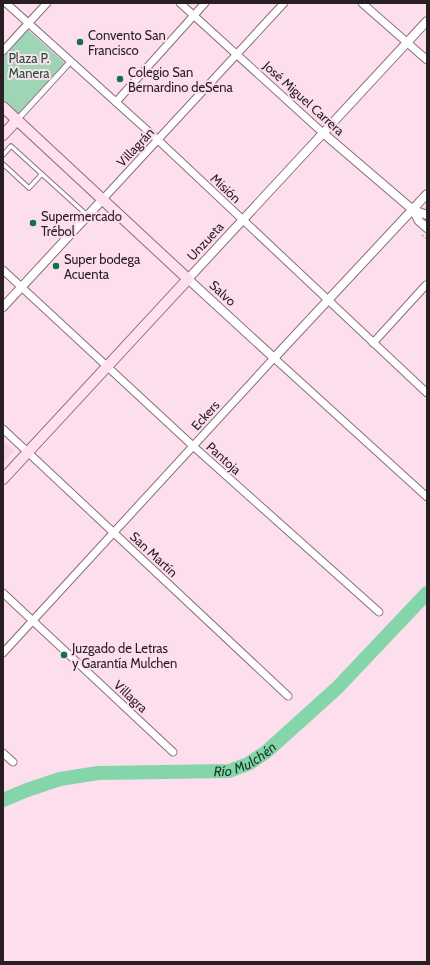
<svg xmlns="http://www.w3.org/2000/svg" width="430" height="965" font-family="Cabin,sans-serif">
  <style>
    .built { fill: #f6cfe1 }
    .green { fill: #9ed5b5 }
    .lines { fill: none; stroke-linecap: round; stroke-linejoin: round }
    .river { stroke: #84d5a9; stroke-width: 14 }
    .service-casing { stroke: #896e7b; stroke-width: 5.5 }
    .pedestrian-casing { stroke: #896e7b; stroke-width: 7 }
    .minor-casing { stroke: #896e7b; stroke-width: 9 }
    .tertiary-casing { stroke: #896e7b; stroke-width: 10 }
    .secondary-casing { stroke: #896e7b; stroke-width: 12 }
    .path { stroke: #b69eaa; stroke-width: 1.5; stroke-dasharray: 2 2; stroke-linecap: butt }
    .service { stroke: #fff; stroke-width: 3.5 }
    .pedestrian { stroke: #fff; stroke-width: 5 }
    .minor { stroke: #fff; stroke-width: 7 }
    .tertiary { stroke: #fff; stroke-width: 8 }
    .secondary { stroke: #ffdff0; stroke-width: 10 }
    .poi-dot { fill: #0f7249; stroke: #fddeed; stroke-width: 1.5 }
    .labels { text-anchor: middle; stroke-width: 4; stroke-linejoin: round; paint-order: stroke }
    .poi-label { font-size: 13px; fill: #291e23; stroke: #fddeed; text-anchor: start }
    .park-label { font-size: 13px; fill: #19573a; stroke: #fddeed }
    .street-label { font-size: 13px; fill: #291e23; stroke: #fddeed }
    .water-label { font-size: 14px; font-style: italic; fill: #143826; stroke: #fddeed }
  </style>
  <rect width="100%" height="100%" fill="#fddeed"/>
  <polygon class="built" points="3,441 14,451 3,463"/>
  <polygon class="green" points="27,29 65,63 18,117 3,102 3,56"/>
  <g class="lines">
    <path class="river" id="s1" d="M 3,800 L 27,790 L 60,779 L 98,773 L 229,771 L 248,764 L 266,752 L 337,688 L 427,593"/>
    <defs>
      <g id="service">
        <polyline points="3,155 11,146 87,215"/>
        <polyline points="3,164 29,188 41,175"/>
      </g>
      <polyline id="pedestrian" points="17,120 71,61"/>
      <g id="minor">
        <polyline points="6,3 158,140 427,393"/>
        <polyline points="180,3 323,133"/>
        <polyline points="362,3 427,60"/>
        <polyline points="3,51 47,3"/>
        <polyline points="116,102 205,3"/>
        <polyline points="103,199 284,3"/>
        <polyline points="3,270 193,446 379,612"/>
        <polyline points="373,343 426,285"/>
        <polyline points="3,429 288,696"/>
        <polyline points="3,593 173,752"/>
        <polyline points="3,653 274,358 427,497"/>
        <polyline points="3,753 13,762"/>
      </g>
      <g id="tertiary">
        <polyline points="427,21 188,279 274,358 427,194"/>
        <polyline points="323,133 413,210"/>
        <polyline points="427,215 413,210 419,221 427,228"/>
        <polyline points="3,307 103,199"/>
      </g>
      <g id="secondary">
        <polyline points="3,107 188,279 3,479"/>
        <polyline points="3,135 17,120"/>
      </g>
    </defs>
    <use href="#service" class="service-casing"/>
    <use href="#pedestrian" class="pedestrian-casing"/>
    <use href="#minor" class="minor-casing"/>
    <use href="#tertiary" class="tertiary-casing"/>
    <use href="#secondary" class="secondary-casing"/>
    <polyline class="path" points="422,235 427,239"/>
    <use href="#service" class="service"/>
    <use href="#pedestrian" class="pedestrian"/>
    <use href="#minor" class="minor"/>
    <use href="#tertiary" class="tertiary"/>
    <use href="#secondary" class="secondary"/>
  </g>
  <g class="poi-dot">
    <circle cx="80" cy="42" r="4"/>
    <circle cx="120" cy="79" r="4"/>
    <circle cx="33" cy="223" r="4"/>
    <circle cx="56" cy="266" r="4"/>
    <circle cx="64" cy="655" r="4"/>
  </g>
  <g class="labels">
    <g class="poi-label">
      <text x="88" y="40">Convento San<tspan x="88" dy="15">Francisco</tspan></text>
      <text x="128" y="77">Colegio San<tspan x="128" dy="15">Bernardino deSena</tspan></text>
      <text x="41" y="221">Supermercado<tspan x="41" dy="15">Trébol</tspan></text>
      <text x="64" y="264">Super bodega<tspan x="64" dy="15">Acuenta</tspan></text>
      <text x="72" y="653">Juzgado de Letras<tspan x="72" dy="15">y Garantía Mulchen</tspan></text>
    </g>
    <g class="park-label">
      <text x="29" y="63">Plaza P.<tspan x="29" dy="15">Manera</tspan></text>
    </g>
    <g class="street-label">
      <text transform="translate(304 98) rotate(42)" y="5">José Miguel Carrera</text>
      <text transform="translate(135 147) rotate(-47)" y="5">Villagrán</text>
      <text transform="translate(226 188) rotate(43)" y="5">Misión</text>
      <text transform="translate(205 241) rotate(-47)" y="5">Unzueta</text>
      <text transform="translate(223 293) rotate(43)" y="5">Salvo</text>
      <text transform="translate(205 415) rotate(-48)" y="5">Eckers</text>
      <text transform="translate(224 458) rotate(42)" y="5">Pantoja</text>
      <text transform="translate(154 554) rotate(43)" y="5">San Martín</text>
      <text transform="translate(131 696) rotate(43)" y="5">Villagra</text>
    </g>
    <g class="water-label">
      <text dy="5" stroke="none"><textPath href="#s1" startOffset="249">Río Mulchén</textPath></text>
    </g>
  </g>
  <rect width="430" height="965" fill="none" stroke="#291e23" stroke-width="8"/>
</svg>
